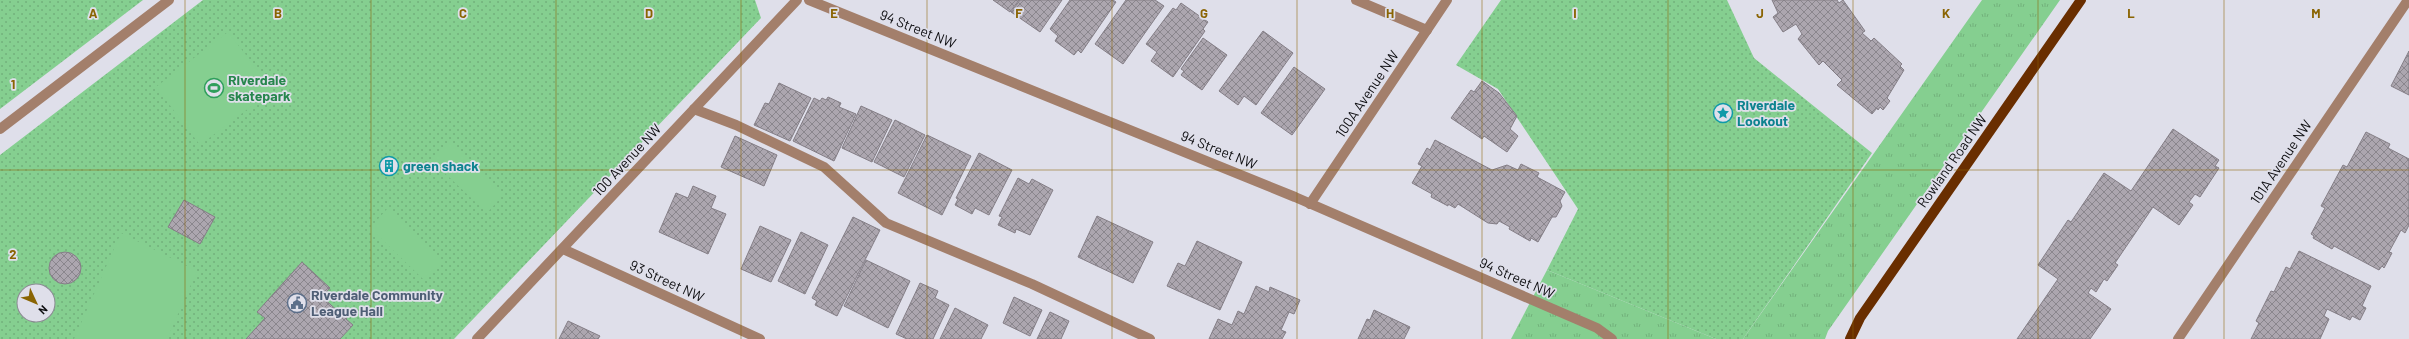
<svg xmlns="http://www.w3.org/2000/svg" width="2409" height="339" font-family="Barlow,sans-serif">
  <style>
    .grass { fill: url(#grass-tufts) }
    .park { fill: url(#park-dots); fill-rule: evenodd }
    .garden { fill: #85cf90 }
    .building { fill: url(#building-cross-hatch); stroke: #847e86 }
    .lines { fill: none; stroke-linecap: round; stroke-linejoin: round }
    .minor { stroke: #a37f6b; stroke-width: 10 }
    .major { stroke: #692e00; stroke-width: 10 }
    .grid { fill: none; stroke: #8a6403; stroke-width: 1; stroke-opacity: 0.55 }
    .labels { text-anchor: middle; stroke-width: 3.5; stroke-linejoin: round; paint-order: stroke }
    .street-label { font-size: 14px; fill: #0d0d10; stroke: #dfdfea }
    .leisure-label { font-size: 14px; font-weight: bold; fill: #27864d; stroke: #dfdfea; text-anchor: start }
    .culture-label { font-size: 14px; font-weight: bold; fill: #0d838f; stroke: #dfdfea; text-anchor: start }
    .service-label { font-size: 14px; font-weight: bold; fill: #4e5e75; stroke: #dfdfea; text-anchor: start }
    .grid-label { font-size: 13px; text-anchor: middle; font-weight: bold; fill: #8a6403; stroke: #dfdfea; stroke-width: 3.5; stroke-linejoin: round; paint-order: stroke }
  </style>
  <defs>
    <pattern id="grass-tufts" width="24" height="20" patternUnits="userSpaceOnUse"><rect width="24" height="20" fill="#85cf90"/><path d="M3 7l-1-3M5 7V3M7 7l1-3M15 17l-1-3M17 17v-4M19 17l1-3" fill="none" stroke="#72b17b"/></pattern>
    <pattern id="park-dots" width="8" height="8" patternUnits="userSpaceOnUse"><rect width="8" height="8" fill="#85cf90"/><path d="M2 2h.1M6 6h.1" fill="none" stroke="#72b17b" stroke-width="1.8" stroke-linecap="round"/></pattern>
    <pattern id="building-cross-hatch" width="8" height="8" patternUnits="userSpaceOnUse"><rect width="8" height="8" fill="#aca6af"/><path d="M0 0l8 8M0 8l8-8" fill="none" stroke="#8a868d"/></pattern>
  </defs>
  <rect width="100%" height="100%" fill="#dfdfea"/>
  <g class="grass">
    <polygon points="1982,0 2060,0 1828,331 1825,339 1743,339"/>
    <polygon points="1547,270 1716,339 1511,339"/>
  </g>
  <g class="park">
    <polygon points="0,0 143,0 0,109"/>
    <path d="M 203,0 L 755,0 L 761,18 L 454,339 L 0,339 L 0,155 ZM 24,291 L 48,291 L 48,315 L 24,315 Z"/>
    <polygon points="1501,0 1727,0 1754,58 1872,153 1743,339 1716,339 1547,270 1578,209 1498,89 1456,65"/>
  </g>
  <g class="garden">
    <polygon points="228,32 273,90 200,145 156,87"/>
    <polygon points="449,142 504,194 487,213 432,161"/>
    <polygon points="387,209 442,260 424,280 370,228"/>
    <polygon points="121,233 197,271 167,339 74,339"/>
  </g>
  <g class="building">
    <polygon points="993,0 1019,0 1010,12"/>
    <polygon points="1020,0 1062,0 1040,32 1011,12"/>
    <polygon points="1070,0 1113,0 1116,2 1081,53 1078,50 1074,55 1055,41 1058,36 1050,29"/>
    <polygon points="1126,0 1155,0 1164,6 1123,64 1095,44"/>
    <polygon points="1772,0 1837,0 1839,3 1843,0 1865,31 1862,33 1871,41 1874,38 1902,64 1900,66 1904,70 1887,98 1890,101 1883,110 1880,107 1878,110 1877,108 1872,114 1837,85 1842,80 1823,61 1819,65 1798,39 1802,34 1796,24 1783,32 1773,17 1778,13"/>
    <polygon points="1181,3 1208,22 1203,29 1205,31 1173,77 1151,61 1157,52 1146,44 1173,8 1176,10"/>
    <polygon points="1263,31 1293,53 1256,105 1244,96 1238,105 1219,91"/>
    <polygon points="1203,38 1227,55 1202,90 1181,75 1184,71 1181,69"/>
    <polygon points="2409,51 2409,95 2391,86"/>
    <polygon points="1294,67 1325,89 1292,135 1261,113"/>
    <polygon points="1482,81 1499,93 1517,116 1510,129 1518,136 1507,152 1484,136 1482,139 1451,118 1471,90 1474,92"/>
    <polygon points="779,83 811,98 790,141 754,125 765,103 769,104"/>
    <polygon points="828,97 841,103 839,107 856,114 834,161 793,141 814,98 820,101 822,98 826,100"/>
    <polygon points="861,106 892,120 872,162 842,148"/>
    <polygon points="895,120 925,135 904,177 874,162"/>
    <polygon points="2173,129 2219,160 2215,166 2219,168 2200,197 2195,194 2189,202 2193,205 2179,225 2153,207 2115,263 2118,265 2107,281 2104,279 2096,292 2091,288 2088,293 2111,309 2090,339 2017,339 2058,279 2038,265 2068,220 2071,222 2104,173 2131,191"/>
    <polygon points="2366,132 2390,144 2388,148 2409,159 2409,225 2405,233 2401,230 2389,252 2392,253 2384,268 2382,266 2379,270 2334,246 2332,249 2313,238 2314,236 2311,234 2325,208 2321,206 2343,165 2347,167"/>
    <polygon points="927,135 971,156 942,215 898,193"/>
    <polygon points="735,136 777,155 764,186 721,167"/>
    <polygon points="1435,140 1492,170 1507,165 1518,170 1521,164 1539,173 1537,177 1565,192 1560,201 1562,206 1556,217 1552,217 1538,242 1531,238 1530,241 1509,229 1510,227 1499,221 1497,224 1488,223 1458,204 1455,208 1448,204 1448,206 1431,197 1432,194 1412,183 1422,166 1418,164 1427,148 1430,150"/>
    <polygon points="979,153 1012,170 989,215 975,208 972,214 955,205 958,199 956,198"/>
    <polygon points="388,156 398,167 389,175 379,165"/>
    <polygon points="1018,178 1029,184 1032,179 1053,190 1030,235 1016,229 1015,233 998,225 1002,217 999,216"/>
    <polygon points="693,186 716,196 711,208 726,214 708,254 659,232 676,193 688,198"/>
    <polygon points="184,200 215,217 200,244 168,227"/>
    <polygon points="1097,216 1153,242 1133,283 1078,257"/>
    <polygon points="853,217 880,230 837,316 815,305 817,301 812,298"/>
    <polygon points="760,226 791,240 771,282 741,269"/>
    <polygon points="801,232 828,245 805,294 778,281"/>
    <polygon points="1197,241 1242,262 1220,310 1167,286 1178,263 1185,266"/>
    <polygon points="2299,251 2371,286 2362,306 2366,308 2360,320 2352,316 2350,320 2327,309 2324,316 2329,319 2320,339 2251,339 2259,323 2256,321 2271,291 2274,292 2286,267 2290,269"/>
    <circle cx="65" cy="268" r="16"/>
    <polygon points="866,260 910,281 888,328 844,306"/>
    <polygon points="302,262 330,288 322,297 340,313 344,309 350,314 346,319 353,325 340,339 246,339 265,318 257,312"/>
    <polygon points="920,283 938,291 935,298 949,305 933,339 907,339 896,334"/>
    <polygon points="1256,286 1269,292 1270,287 1300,300 1294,314 1289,312 1281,330 1286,332 1282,339 1209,339 1218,319 1232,325 1238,311 1244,314"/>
    <polygon points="1014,297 1042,310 1030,336 1003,323"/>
    <polygon points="955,308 988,325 981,339 940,339"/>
    <polygon points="1374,310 1410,327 1404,339 1358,339 1367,319 1370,320"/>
    <polygon points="1050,312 1069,321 1061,339 1037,339"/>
    <polygon points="568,321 600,336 598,339 559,339"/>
  </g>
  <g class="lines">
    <g class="minor">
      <polyline points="809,0 1295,197 1597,328 1612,339"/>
      <polyline points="1356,0 1427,30"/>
      <polyline points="694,109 736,125 824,167 886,223 1032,284 1150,339"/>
      <polyline points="0,129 169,0"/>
      <polyline points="1310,204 1447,0"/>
      <polyline points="563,249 760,339"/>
      <polyline points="477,339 797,0"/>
      <polyline points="2178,339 2408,0"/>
    </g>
    <polyline class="major" points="1850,339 1860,318 2081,0"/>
  </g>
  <path class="grid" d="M 185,0 L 185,339M 371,0 L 371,339M 556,0 L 556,339M 741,0 L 741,339M 927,0 L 927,339M 1112,0 L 1112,339M 1297,0 L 1297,339M 1482,0 L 1482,339M 1668,0 L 1668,339M 1853,0 L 1853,339M 2038,0 L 2038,339M 2224,0 L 2224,339M 0,170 L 2409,170"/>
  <defs>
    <symbol id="stadium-ring" viewBox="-11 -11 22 22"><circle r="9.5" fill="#dfdfea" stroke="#2e9e5b" stroke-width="1.5"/><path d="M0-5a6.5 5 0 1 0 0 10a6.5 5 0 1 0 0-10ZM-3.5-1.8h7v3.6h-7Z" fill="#2e9e5b"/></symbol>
    <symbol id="sight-ring" viewBox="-11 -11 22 22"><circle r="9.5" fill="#dfdfea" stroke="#0f9aa8" stroke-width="1.5"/><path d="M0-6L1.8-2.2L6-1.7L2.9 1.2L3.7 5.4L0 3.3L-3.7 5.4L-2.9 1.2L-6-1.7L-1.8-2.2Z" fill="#0f9aa8"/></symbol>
    <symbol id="building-ring" viewBox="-11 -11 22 22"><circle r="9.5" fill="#dfdfea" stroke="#0f9aa8" stroke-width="1.5"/><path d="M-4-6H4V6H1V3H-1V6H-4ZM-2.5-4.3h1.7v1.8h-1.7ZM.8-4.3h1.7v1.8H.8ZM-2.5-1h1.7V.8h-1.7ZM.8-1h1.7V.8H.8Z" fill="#0f9aa8"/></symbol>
    <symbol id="civic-ring" viewBox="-11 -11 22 22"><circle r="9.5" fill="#dfdfea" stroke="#5c6f8a" stroke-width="1.5"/><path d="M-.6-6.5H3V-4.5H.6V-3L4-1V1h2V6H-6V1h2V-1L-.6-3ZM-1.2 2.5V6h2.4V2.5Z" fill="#5c6f8a"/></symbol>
  </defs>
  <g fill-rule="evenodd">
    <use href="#stadium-ring" x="203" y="77" width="22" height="22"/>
    <use href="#sight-ring" x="1712" y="102" width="22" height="22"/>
    <use href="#building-ring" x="378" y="155" width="22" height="22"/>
    <use href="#civic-ring" x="286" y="292" width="22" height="22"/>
  </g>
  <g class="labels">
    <g class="street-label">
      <text transform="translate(918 29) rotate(22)" y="5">94 Street NW</text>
      <text transform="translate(1367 94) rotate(-56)" y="5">100A Avenue NW</text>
      <text transform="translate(1219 150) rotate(22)" y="5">94 Street NW</text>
      <text transform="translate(627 160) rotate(-47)" y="5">100 Avenue NW</text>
      <text transform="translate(1952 161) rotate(-55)" y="5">Rowland Road NW</text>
      <text transform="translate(2281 162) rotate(-56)" y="5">101A Avenue NW</text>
      <text transform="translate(1517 278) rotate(24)" y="5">94 Street NW</text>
      <text transform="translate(667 281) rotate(25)" y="5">93 Street NW</text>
    </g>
    <g class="leisure-label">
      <text x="228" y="85">Riverdale<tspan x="228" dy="16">skatepark</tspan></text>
    </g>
    <g class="culture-label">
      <text x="1737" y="110">Riverdale<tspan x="1737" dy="16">Lookout</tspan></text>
      <text x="403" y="171">green shack</text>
    </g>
    <g class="service-label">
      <text x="311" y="300">Riverdale Community<tspan x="311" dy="16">League Hall</tspan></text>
    </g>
  </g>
  <g class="grid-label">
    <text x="93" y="18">A</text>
    <text x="278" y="18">B</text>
    <text x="463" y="18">C</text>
    <text x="649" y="18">D</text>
    <text x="834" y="18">E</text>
    <text x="1019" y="18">F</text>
    <text x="1204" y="18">G</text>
    <text x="1390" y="18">H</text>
    <text x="1575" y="18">I</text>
    <text x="1760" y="18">J</text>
    <text x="1946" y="18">K</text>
    <text x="2131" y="18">L</text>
    <text x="2316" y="18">M</text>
    <text x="13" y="89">1</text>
    <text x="13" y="259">2</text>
  </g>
  <g transform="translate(36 303) rotate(134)"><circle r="19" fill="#dfdfea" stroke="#8b8b93"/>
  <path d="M0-3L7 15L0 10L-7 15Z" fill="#8a6403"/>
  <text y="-6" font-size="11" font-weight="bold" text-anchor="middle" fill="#0d0d10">N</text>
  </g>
</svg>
